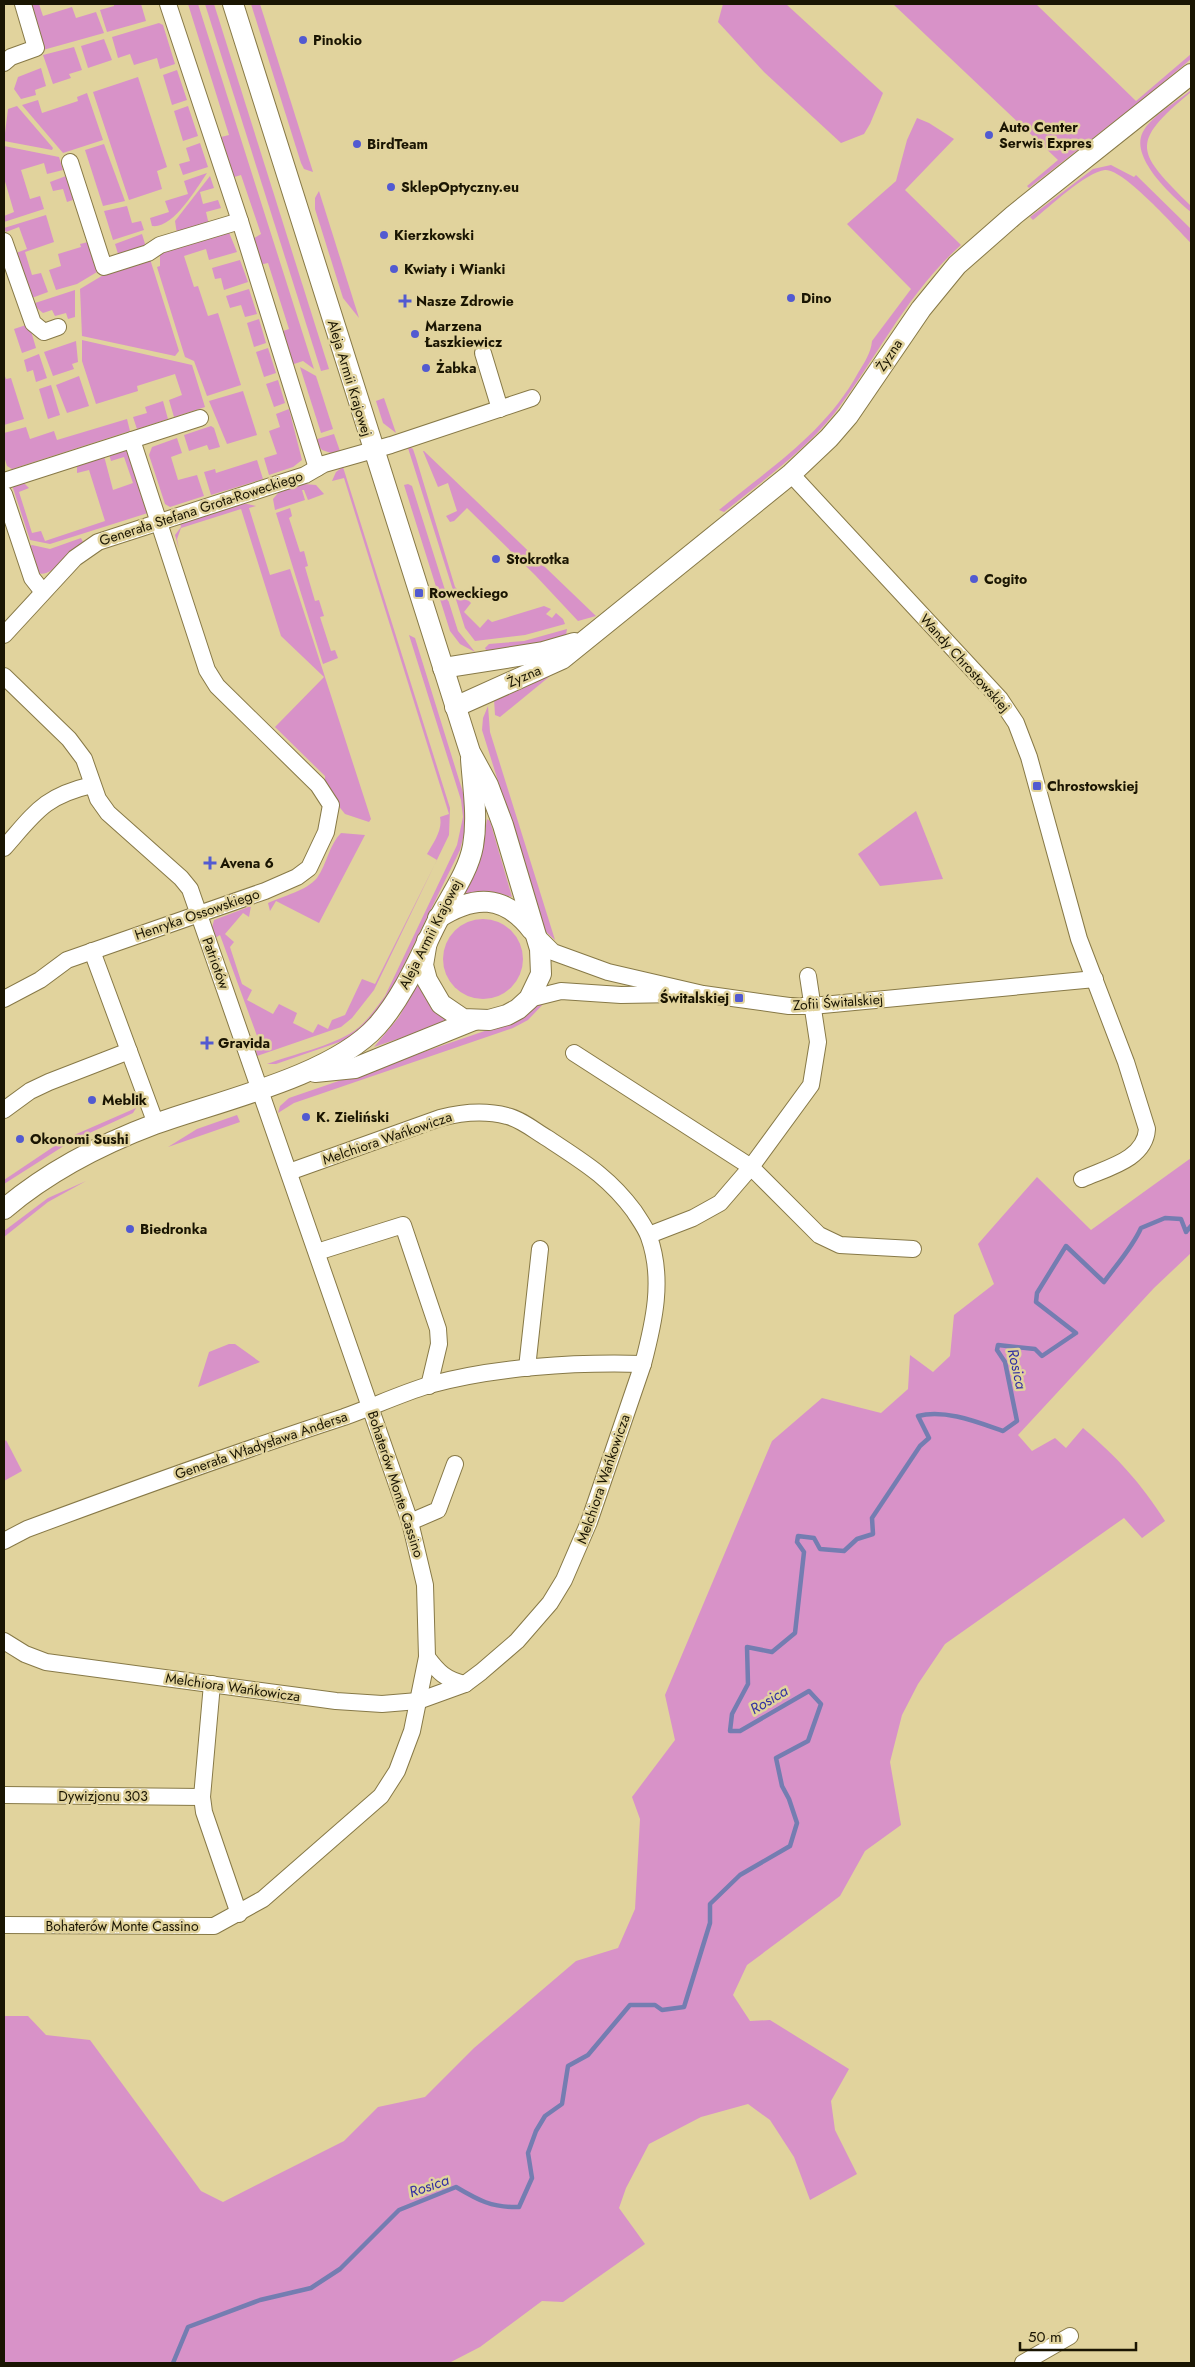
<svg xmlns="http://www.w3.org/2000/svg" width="1195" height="2367" font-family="Jost,sans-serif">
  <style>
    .green { fill: #d892c8 }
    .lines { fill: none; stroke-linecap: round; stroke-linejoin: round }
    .stream { stroke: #747db1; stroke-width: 4.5 }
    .minor-casing { stroke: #877947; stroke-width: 18 }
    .tertiary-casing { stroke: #877947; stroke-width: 22 }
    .minor { stroke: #fff; stroke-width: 16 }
    .tertiary { stroke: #fff; stroke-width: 20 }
    .poi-dot { fill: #525ad1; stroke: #e1d39d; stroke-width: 2 }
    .labels { text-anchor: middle; stroke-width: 5; stroke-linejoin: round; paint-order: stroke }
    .poi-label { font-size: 14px; font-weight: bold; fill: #1a1502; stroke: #e1d39d; text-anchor: start }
    .street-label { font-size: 14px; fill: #1a1502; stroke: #e1d39d }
    .water-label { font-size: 15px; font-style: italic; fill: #312fa2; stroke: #e1d39d }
  </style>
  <rect width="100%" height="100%" fill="#e1d39d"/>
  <g class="green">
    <polygon points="30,4 39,4 43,16 72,7 76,18 96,12 104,33 43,50"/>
    <polygon points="114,4 141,4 146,21 107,32 100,10 114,6"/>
    <polygon points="188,4 198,4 314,369 303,361 291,365 280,332 289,329 268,263 259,265 251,240 261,234 241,175 231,178 217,138 229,135"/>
    <polygon points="205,4 214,4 329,369 321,371"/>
    <polygon points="251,4 260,4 313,172 304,169 301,163"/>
    <polygon points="723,4 786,4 883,93 870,124 864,134 841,143 764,72 718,22"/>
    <polygon points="893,4 1036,4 1136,101 1191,54 1191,59 1152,92 1029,188 1027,186 1058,160"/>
    <polygon points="159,23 163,25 175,64 160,69 157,58 134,65 130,54 118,58 112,37"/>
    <polygon points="104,39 112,60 88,68 81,46"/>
    <polygon points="74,47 82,70 69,74 71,78 53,84 43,55"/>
    <polygon points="41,68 46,86 35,90 36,95 21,99 14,89 18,77"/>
    <polygon points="177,70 187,100 172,105 163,75"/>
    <polygon points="138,77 167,167 157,171 162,189 129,200 93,92"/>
    <path d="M 1191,90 L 1191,92 C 1128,144 1137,152 1191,206 L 1191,212 C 1173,197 1127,156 1144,130 C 1154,114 1177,102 1191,90 Z"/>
    <polygon points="87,93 103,140 63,153 22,105 38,100 42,113 78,101 77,97"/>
    <polygon points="17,106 53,148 52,150 4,141 8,109"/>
    <polygon points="188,106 198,136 183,141 174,111"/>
    <path d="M 917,118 L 929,123 L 954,139 L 905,190 L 961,245 C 907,293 877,358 834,414 C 803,452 761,482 724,512 L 719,510 C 770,468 825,433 858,373 C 864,363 871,353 872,341 L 911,289 L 847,224 L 896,181 L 907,140 Z"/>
    <polygon points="200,143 208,167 183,175 179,164 190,161 186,148"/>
    <polygon points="104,144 125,201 103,206 85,150"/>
    <polygon points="4,146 59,157 63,170 47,174 44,163 21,170 30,199 40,196 44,209 4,222 4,216 14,212 4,178"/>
    <path d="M 1111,165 L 1134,177 L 1136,175 L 1191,229 L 1191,243 C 1176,228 1123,168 1105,170 C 1086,172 1048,208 1033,220 L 1030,217 L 1093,169 Z"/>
    <path d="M 207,173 C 196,189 173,229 152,226 L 150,218 L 169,212 L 165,201 L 188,194 L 184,181 Z"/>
    <polygon points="66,176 73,200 67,202 63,189 53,191 50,182"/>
    <polygon points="210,176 214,188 200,192 203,204 218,200 221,208 206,212 209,225 177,234 175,221"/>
    <polygon points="319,191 359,318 343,298 315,209 315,198"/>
    <polygon points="127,206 132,223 141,221 144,230 113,240 104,211"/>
    <polygon points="46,215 54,242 25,252 32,275 41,273 48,292 29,299 13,254 27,249 19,227 6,232 4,228"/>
    <polygon points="228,230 237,252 209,260 206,249 184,256 194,287 198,286 208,316 218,313 241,385 207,396 194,361 185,357 157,267 160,266 160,253"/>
    <polygon points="142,234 146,247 119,257 115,244"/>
    <polygon points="88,242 97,272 77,284 56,290 49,270 61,266 58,254 81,247 80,244"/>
    <polygon points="150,259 179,351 175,356 82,336 80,289 105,274"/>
    <polygon points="240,260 248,282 224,290 221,278 215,279 212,268"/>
    <polygon points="249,289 257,314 245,317 241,305 230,308 226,296"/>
    <polygon points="75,290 75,317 68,319 66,313 55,316 52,310 43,313 32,304"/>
    <polygon points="259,319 266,343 254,347 247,323"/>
    <polygon points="29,324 36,348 22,353 14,329"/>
    <polygon points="82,340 192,365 205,407 174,417 169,400 182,395 175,374 137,386 138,391 96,404 82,361"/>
    <polygon points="76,341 78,362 72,364 74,369 53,376 44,352"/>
    <polygon points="268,348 276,373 264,377 256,352"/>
    <polygon points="39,354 47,378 36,382 33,370 27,372 24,360"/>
    <polygon points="300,367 316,376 333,429 321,433"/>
    <polygon points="4,374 6,379 11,378 24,419 4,425"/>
    <polygon points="79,376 89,406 67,413 56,385"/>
    <polygon points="278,380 285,403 274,407 266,384"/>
    <polygon points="51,385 60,415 48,419 39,389"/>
    <polygon points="243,391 257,435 227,444 209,401"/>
    <polygon points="384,398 396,433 383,423 376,401"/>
    <polygon points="163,401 168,419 137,429 133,417 147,413 145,407"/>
    <polygon points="289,409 302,460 293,467 269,475 264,458 277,454 269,431 280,427 276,414"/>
    <polygon points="127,419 130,431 12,469 7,466 4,456 4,433 26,427 30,439 54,431 57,440"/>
    <polygon points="211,426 214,428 220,447 209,450 207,445 189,451 184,435"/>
    <polygon points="334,434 340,451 334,454 322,450 314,440"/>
    <polygon points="177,438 182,453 171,457 178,480 197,475 204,496 170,507 165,504 149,455 152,447"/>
    <polygon points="410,447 413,449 416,458 455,587 471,603 464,612 480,628 488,619 492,622 544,606 551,609 546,614 552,618 556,613 563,619 565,624 525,635 475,641 465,628 408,448"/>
    <polygon points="124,450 128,451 151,512 50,544 30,540 12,485 22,481 29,488 19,492 32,533 41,531 45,541 105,521 89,470 77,473 77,466 104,456 113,490 133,483 124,457 111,461 109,454"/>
    <polygon points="423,451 424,451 596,616 578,621 535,575 467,508 454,521 450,522 446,516 457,511 448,483 438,487"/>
    <polygon points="257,460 263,479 211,495 204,472 215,469 216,473"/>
    <path d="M 343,467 L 450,808 L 449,835 L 374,990 L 352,1018 L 341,1027 L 257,1056 L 256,1051 L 260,1044 L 220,935 L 215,938 L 212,928 L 214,920 L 251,906 L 249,917 L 243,913 L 225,934 L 234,942 L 230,947 L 242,984 L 252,990 L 247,1000 L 273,1014 L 279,1004 L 297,1013 L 293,1023 L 313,1033 L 318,1024 L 328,1029 L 332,1020 L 345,1015 L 362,979 L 375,984 L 437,860 L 427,854 C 433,843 443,830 440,817 L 449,814 L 344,478 L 332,481 L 336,472 Z"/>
    <polygon points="304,484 316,485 324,494 308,500 304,490 302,490 305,500 275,510 273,499 279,492"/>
    <polygon points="408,484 412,486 458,631 475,652 460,644 450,631 404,485"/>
    <polygon points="243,503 256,506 249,508 270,575 290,569 371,819 369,822 345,814 325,789 325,776 275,727 324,677 281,636 241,509 181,528 177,539 179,549 175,535 181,527 180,523"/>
    <polygon points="290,508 292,516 289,518 300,552 304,551 308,566 305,567 315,601 319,600 324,616 320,617 331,651 335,650 338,658 323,664 276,513"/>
    <path d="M 81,538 L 83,542 C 72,550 51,579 38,573 L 28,547 L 32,545 L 50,549 Z"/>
    <polygon points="567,629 566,635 549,641 487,652 485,648 489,644 524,641"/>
    <path d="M 409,635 L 415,638 L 465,799 L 467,822 L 460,850 L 386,1001 L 372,1018 L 348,1039 L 276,1064 L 267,1064 C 294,1054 332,1046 354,1031 C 367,1022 376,1008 385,996 L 457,845 L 463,817 L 461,800 Z"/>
    <polygon points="555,672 500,717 495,715 494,699"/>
    <polygon points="488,706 490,732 555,940 545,931 482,730 483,718"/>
    <polygon points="916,811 943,879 880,886 858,854"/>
    <polygon points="487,819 490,821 512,897 489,891 464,894 483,845"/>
    <path d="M 341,833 L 365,835 L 319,923 L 276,901 L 270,911 L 268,903 C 283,896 306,891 317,878 C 327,864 329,845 341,833 Z"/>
    <circle cx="483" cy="959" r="40"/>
    <polygon points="417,984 451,1018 448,1022 374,1047 399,1017"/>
    <polygon points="546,1001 528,1020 513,1028 294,1103 278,1113 280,1106 289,1098 508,1023 534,1005"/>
    <polygon points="136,1108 133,1113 70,1142 4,1184 4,1180 65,1139"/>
    <polygon points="237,1115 240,1122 168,1147 197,1129"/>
    <path d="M 1191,1158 L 1191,1253 L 1154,1288 L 1018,1435 L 1032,1451 L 1055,1438 L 1066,1448 L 1083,1428 C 1118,1458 1140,1482 1165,1521 L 1142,1538 L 1124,1518 L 945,1644 L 918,1684 L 902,1715 L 890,1762 L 901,1825 L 865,1851 L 840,1896 L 747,1965 L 733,1995 L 750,2021 L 770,2020 L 849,2069 L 831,2101 L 835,2130 L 857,2174 L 810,2200 L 794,2157 L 770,2120 L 748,2104 L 701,2117 L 649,2144 L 626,2188 L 619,2208 L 645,2244 L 563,2302 L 542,2301 L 480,2347 L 449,2363 L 4,2363 L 4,2016 L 28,2016 L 46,2035 L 90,2040 L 201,2191 L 223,2202 L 344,2141 L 378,2107 L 425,2097 L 474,2048 L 576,1961 L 618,1948 L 635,1909 L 640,1819 L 632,1797 L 675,1740 L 665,1695 L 772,1441 L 822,1398 L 881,1413 L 908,1389 L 910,1355 L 933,1372 L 950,1356 L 954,1315 L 994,1284 L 978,1244 L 1037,1177 L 1091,1230 Z"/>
    <polygon points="86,1181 48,1202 4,1237 4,1231 48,1198"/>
    <polygon points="229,1344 235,1344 260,1362 198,1387 209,1352"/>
    <polygon points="6,1440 22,1471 4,1481 4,1442"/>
  </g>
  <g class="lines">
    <path class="stream" d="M 173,2363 L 188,2327 L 260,2300 L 311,2288 L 340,2269 L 399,2210 L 456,2187 C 478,2200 492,2208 519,2207 L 532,2178 L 528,2153 L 536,2131 L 545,2116 L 562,2104 L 568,2066 L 588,2055 L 630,2005 L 655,2005 L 662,2010 L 684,2007 L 710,1923 L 710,1904 L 740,1875 L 790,1846 L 797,1823 L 789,1799 L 782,1786 L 776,1758 L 808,1741 L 821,1704 L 809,1691 L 740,1731 L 730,1731 L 732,1714 L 748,1684 L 747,1647 L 772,1652 L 795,1633 L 804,1552 L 797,1542 L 798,1536 L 814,1538 L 820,1549 L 844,1551 L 857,1539 L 873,1534 L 872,1518 L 920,1446 L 929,1438 L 918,1416 C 945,1409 977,1422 1003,1431 L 1017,1421 L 1005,1362 L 997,1350 L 998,1345 L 1035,1349 L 1042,1356 L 1076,1333 L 1036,1302 L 1037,1293 L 1066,1246 L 1104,1282 C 1117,1264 1132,1248 1141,1228 L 1165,1218 L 1181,1219 L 1186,1232 L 1191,1226"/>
    <defs>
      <g id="minor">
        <polyline points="168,4 240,221 317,468"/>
        <polyline points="4,63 11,57 36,48 23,4"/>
        <polyline points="70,162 104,267 148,253 160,245 240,221"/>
        <polyline points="4,241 33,323 44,332 58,327"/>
        <polyline points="483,353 500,409"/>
        <path d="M 791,474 L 1000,699 L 1016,723 L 1029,757 L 1079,939 L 1126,1062 L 1147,1129 C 1145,1160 1106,1168 1082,1179"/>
        <polyline points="4,481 200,418"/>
        <polyline points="4,494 32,578 43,592"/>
        <polyline points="4,635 75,558 98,542 305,475 324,464 391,445 532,398"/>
        <polyline points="4,676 69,739 84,759 98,799 108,813 181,878 190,889 410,1522 425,1585 427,1657 412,1731 397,1771 381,1796 263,1899 214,1926 4,1925"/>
        <path d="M 4,848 C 35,813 44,796 92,785"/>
        <polyline points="535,934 553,952 608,972 703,994 789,1006 812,1006 1095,979"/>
        <polyline points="92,951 156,1124"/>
        <polyline points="4,999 40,980 67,960 265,891 297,877 309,868 326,832 331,805 318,785 217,686 207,670 132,440"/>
        <polyline points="529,999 561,991 621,995 678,994"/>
        <polyline points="574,1053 751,1167 819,1235 840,1245 913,1249"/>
        <polyline points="4,1110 30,1091 49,1082 129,1051"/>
        <polyline points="649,1235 693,1218 720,1203 751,1167 811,1085 818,1042 808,976"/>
        <polyline points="317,1252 403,1225 438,1329 439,1344 429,1386"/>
        <polyline points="527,1368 540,1249"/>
        <polyline points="410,1522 438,1510 455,1464"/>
        <path d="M 4,1541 L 27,1529 C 132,1490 237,1452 344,1417 C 372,1407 400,1394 429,1385 C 494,1367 575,1362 643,1364"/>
        <path d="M 4,1641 L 25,1654 L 46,1662 L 336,1701 L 382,1704 L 418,1701 L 465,1684 L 481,1672 L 517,1641 L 550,1603 L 564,1580 L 589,1522 L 643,1364 C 654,1322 664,1279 649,1237 C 646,1228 639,1219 634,1211 C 608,1176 583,1162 547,1138 C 535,1131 521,1119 507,1116 C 484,1110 463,1112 440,1118 L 289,1172"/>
        <path d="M 427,1657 C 438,1672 446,1680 465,1684"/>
        <polyline points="212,1684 202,1797 204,1812 239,1914"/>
        <polyline points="4,1795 202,1797"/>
        <polyline points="1023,2363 1070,2336"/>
      </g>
      <g id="tertiary">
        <polyline points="233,4 470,752 488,785 503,825 540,949 541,974 529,999 518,1009 507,1015 489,1020 463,1019 441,1004 427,980 423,965 427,941"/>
        <polyline points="443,668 543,652 574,643"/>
        <polyline points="455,707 562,659 791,474 829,438 848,416 921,309 957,265 1014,215 1191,74"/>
        <path d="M 438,918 C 474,895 504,894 532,930"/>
        <polyline points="315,1072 355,1068 474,1020"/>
        <path d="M 4,1209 C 49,1171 99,1145 155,1124 C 219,1101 332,1076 377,1026 C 402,998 418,961 434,928 C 446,902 468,874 473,846 C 478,817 473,788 471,759"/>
      </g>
    </defs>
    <use href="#minor" class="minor-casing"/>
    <use href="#tertiary" class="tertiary-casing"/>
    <use href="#minor" class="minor"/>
    <use href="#tertiary" class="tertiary"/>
  </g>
  <g class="poi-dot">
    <circle cx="303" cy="40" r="5"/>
    <circle cx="989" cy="135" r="5"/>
    <circle cx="357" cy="144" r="5"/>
    <circle cx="391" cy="187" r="5"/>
    <circle cx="384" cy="235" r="5"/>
    <circle cx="394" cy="269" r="5"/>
    <circle cx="791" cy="298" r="5"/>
    <path d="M402.5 293.5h5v5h5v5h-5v5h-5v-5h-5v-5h5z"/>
    <circle cx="415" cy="334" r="5"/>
    <circle cx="426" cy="368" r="5"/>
    <circle cx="496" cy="559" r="5"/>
    <circle cx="974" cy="579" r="5"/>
    <rect x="414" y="588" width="10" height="10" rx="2.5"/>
    <rect x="1032" y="781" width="10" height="10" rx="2.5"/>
    <path d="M207.5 855.5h5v5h5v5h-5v5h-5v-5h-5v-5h5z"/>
    <rect x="734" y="993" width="10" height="10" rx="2.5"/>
    <path d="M204.5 1035.5h5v5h5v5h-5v5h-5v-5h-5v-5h5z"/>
    <circle cx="92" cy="1100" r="5"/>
    <circle cx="306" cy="1117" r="5"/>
    <circle cx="20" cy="1139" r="5"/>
    <circle cx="130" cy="1229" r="5"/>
  </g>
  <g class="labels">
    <g class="poi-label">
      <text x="313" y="45">Pinokio</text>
      <text x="999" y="132">Auto Center<tspan x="999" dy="16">Serwis Expres</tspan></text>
      <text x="367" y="149">BirdTeam</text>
      <text x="401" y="192">SklepOptyczny.eu</text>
      <text x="394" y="240">Kierzkowski</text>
      <text x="404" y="274">Kwiaty i Wianki</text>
      <text x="801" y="303">Dino</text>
      <text x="416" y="306">Nasze Zdrowie</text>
      <text x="425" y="331">Marzena<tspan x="425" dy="16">Łaszkiewicz</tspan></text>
      <text x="436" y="373">Żabka</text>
      <text x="506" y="564">Stokrotka</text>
      <text x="984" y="584">Cogito</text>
      <text x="429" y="598">Roweckiego</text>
      <text x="1047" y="791">Chrostowskiej</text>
      <text x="220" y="868">Avena 6</text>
      <text x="729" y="1003" text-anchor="end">Świtalskiej</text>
      <text x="218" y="1048">Gravida</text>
      <text x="102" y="1105">Meblik</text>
      <text x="316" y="1122">K. Zieliński</text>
      <text x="30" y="1144">Okonomi Sushi</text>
      <text x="140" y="1234">Biedronka</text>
    </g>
    <g class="street-label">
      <text transform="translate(889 355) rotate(-56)" y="5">Żyzna</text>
      <text transform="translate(350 378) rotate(73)" y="5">Aleja Armii Krajowej</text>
      <text transform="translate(201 508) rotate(-18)" y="5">Generała Stefana Grota-Roweckiego</text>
      <text transform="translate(965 663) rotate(48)" y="5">Wandy Chrostowskiej</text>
      <text transform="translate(524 676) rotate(-23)" y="5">Żyzna</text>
      <text transform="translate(197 914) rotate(-19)" y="5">Henryka Ossowskiego</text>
      <text transform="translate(430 934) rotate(-63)" y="5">Aleja Armii Krajowej</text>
      <text transform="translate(216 963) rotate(70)" y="5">Patriotów</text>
      <text transform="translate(838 1002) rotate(-4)" y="5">Zofii Świtalskiej</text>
      <text transform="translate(387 1138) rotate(-19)" y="5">Melchiora Wańkowicza</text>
      <text transform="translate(261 1445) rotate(-19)" y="5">Generała Władysława Andersa</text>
      <text transform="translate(603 1479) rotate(-71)" y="5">Melchiora Wańkowicza</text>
      <text transform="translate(396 1484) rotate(72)" y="5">Bohaterów Monte Cassino</text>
      <text transform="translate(233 1687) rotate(8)" y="5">Melchiora Wańkowicza</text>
      <text x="103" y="1801">Dywizjonu 303</text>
      <text x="122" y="1931">Bohaterów Monte Cassino</text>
    </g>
    <g class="water-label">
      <text transform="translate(1017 1369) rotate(77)" y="5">Rosica</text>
      <text transform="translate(769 1700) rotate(-31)" y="5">Rosica</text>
      <text transform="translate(429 2186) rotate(-19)" y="5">Rosica</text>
    </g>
  </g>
  <rect width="1195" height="2367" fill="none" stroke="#1a1502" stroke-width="10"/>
  <path d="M1020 2342v8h116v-8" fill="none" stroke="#1a1502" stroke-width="2.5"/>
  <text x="1028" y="2342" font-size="15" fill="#1a1502" stroke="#e1d39d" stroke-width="4" paint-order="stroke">50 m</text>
</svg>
